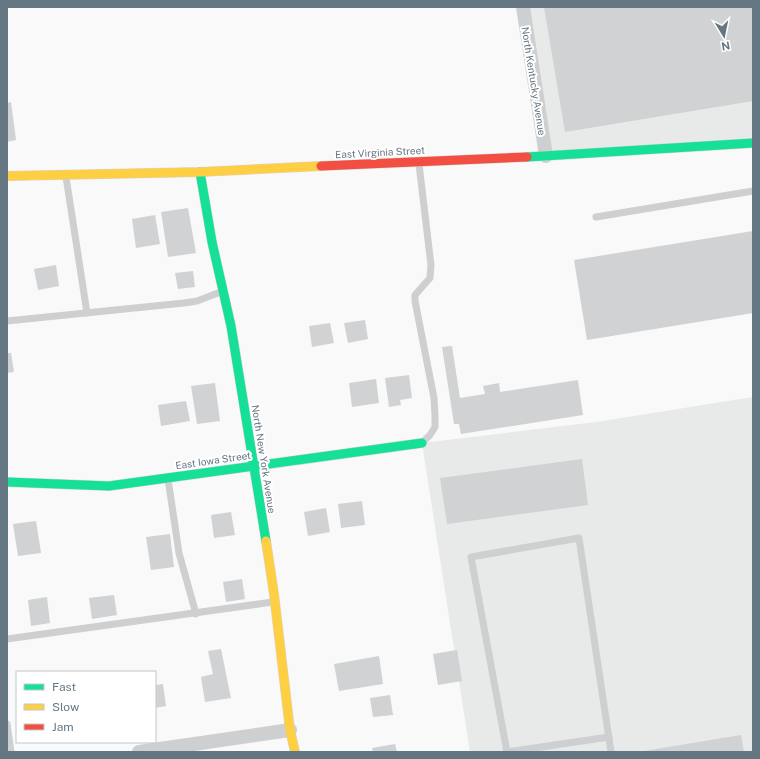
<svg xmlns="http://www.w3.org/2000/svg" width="760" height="759" font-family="'Public Sans',sans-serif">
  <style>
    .built { fill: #e8e9e9 }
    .building { fill: #d0d2d3 }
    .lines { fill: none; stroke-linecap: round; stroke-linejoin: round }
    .fast-casing { stroke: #d5d6d7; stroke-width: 10 }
    .slow-casing { stroke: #d5d6d7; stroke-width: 10 }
    .jam-casing { stroke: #d5d6d7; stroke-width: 10 }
    .lane { stroke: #cecfd0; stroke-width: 7 }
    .street { stroke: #cecfd0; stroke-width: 14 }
    .fast { stroke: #16e098; stroke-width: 9 }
    .slow { stroke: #ffcf43; stroke-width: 9 }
    .jam { stroke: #f24e42; stroke-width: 9 }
    .labels { text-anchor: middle; stroke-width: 4; stroke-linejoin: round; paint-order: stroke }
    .street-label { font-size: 10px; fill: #657683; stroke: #fff }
  </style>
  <rect width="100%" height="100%" fill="#f9f9f9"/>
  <g class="built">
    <polygon points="523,7 753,7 753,143 546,156"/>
    <polygon points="753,397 753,752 470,752 422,443 596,422"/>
  </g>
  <g class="building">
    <polygon points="544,7 753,7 753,101 565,132"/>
    <polygon points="11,102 16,140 7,142 7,103"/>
    <polygon points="188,208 196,253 168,257 161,212"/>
    <polygon points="155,215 160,244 136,248 132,219"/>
    <polygon points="753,231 753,313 587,340 574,260"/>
    <polygon points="56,265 59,286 38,290 34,269"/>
    <polygon points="193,271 195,287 178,289 175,273"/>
    <polygon points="365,320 368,339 348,343 344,323"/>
    <polygon points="330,323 334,343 312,347 309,326"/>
    <polygon points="452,346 460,398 485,394 483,386 499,383 500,392 578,380 583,415 461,434 459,424 454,424 442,347"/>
    <polygon points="7,353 11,353 14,372 7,373"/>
    <polygon points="409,375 412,398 400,400 401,405 389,407 385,378"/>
    <polygon points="376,379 379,403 352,407 349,383"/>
    <polygon points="215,383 220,421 197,424 191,386"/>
    <polygon points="186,401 190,421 161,426 158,405"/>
    <polygon points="582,459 588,505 447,524 440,478"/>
    <polygon points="362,501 365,525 341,528 338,504"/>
    <polygon points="326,508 330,532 308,536 304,512"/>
    <polygon points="231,512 235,535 214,538 211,515"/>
    <polygon points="36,521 41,553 18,556 13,524"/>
    <polygon points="170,534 174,567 151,570 146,537"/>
    <polygon points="242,579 245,599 226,602 223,582"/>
    <polygon points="114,595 117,615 92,619 89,598"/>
    <polygon points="47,597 50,623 31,626 28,600"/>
    <polygon points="221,649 231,698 205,702 201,677 213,674 208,651"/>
    <polygon points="457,650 462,681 438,685 433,654"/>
    <polygon points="379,656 383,684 339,691 334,664"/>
    <polygon points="163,684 166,706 155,708 155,685"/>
    <polygon points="390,695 393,715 373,717 370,698"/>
    <polygon points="741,735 744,752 644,752 644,751"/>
    <polygon points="395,744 397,752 373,752 372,748"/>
  </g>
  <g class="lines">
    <defs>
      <g id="fast">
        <polyline points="527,157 753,143"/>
        <polyline points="200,172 212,242 231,326 266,541"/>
        <polyline points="7,482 109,486 422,443"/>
      </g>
      <g id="slow">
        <polyline points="7,176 200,172 321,166"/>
        <polyline points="266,541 274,594 290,730 295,752"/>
      </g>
      <polyline id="jam" points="321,166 527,157"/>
    </defs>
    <use href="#fast" class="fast-casing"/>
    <use href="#slow" class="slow-casing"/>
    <use href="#jam" class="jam-casing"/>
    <g class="lane">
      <polyline points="419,164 431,265 430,278 415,295 415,301 434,398 435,416 435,427 430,435 422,443"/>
      <polyline points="66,177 87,313"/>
      <polyline points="596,217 753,191"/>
      <polyline points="7,321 184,303 197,301 223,291"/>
      <polyline points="168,479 179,553 196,614"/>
      <polyline points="7,639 273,602"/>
      <polyline points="7,724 11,752"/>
      <polyline points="507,752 471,557 579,538 611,752"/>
      <polyline points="507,752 609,737"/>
    </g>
    <g class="street">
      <polyline points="523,7 546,156"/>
      <polyline points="139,752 290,730"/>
    </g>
    <use href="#fast" class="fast"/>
    <use href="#slow" class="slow"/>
    <use href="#jam" class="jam"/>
  </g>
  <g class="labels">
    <g class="street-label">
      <text transform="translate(534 81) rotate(81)" y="4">North Kentucky Avenue</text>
      <text transform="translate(380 152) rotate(-3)" y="4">East Virginia Street</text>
      <text transform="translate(264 459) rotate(81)" y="4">North New York Avenue</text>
      <text transform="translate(213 460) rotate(-8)" y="4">East Iowa Street</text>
    </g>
  </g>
  <rect width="760" height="759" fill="none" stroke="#657683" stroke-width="16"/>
  <rect x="16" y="671" width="140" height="72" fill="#ffffff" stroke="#c1c8cd"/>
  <rect x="24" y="684" width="20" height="6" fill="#16e098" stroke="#c1c8cd"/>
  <text x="52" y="691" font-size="12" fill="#657683">Fast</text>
  <rect x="24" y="704" width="20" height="6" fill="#ffcf43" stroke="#c1c8cd"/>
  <text x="52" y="711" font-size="12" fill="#657683">Slow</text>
  <rect x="24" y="724" width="20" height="6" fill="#f24e42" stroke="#c1c8cd"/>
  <text x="52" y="731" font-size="12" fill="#657683">Jam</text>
  <g transform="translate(724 36) rotate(170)" stroke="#ffffff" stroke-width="3" paint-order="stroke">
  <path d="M0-3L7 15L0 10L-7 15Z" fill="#657683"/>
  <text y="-6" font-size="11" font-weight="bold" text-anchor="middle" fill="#657683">N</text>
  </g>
</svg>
